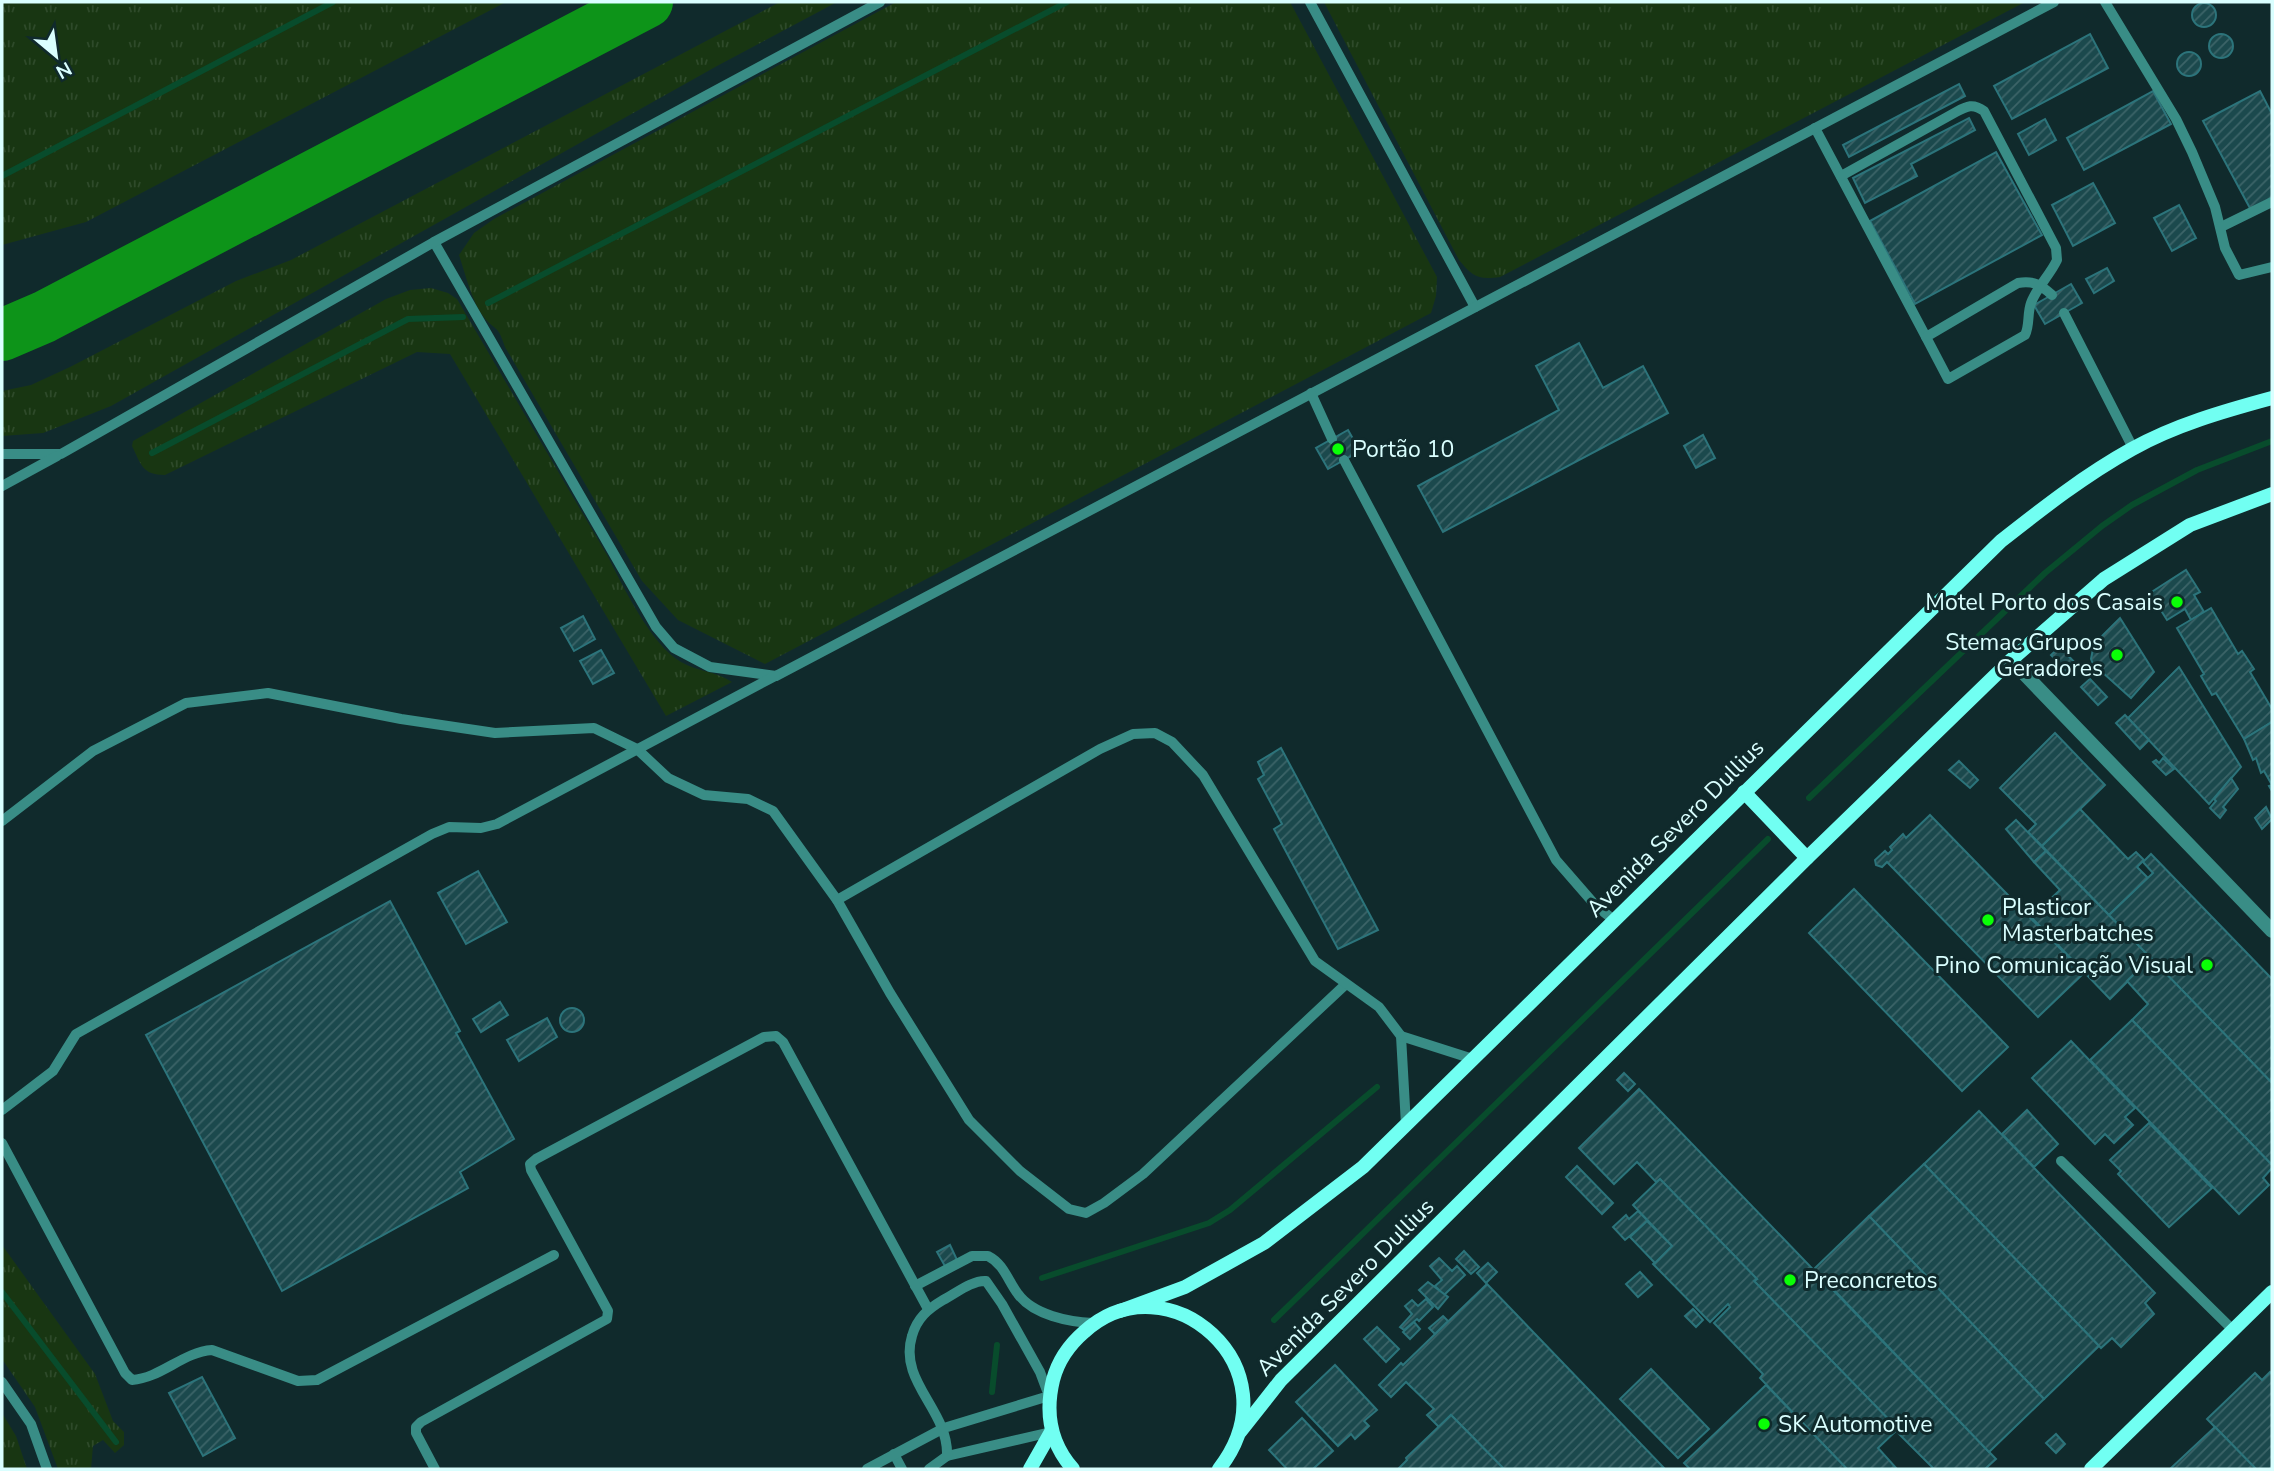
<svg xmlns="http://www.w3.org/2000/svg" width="2274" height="1471" font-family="'Nunito Sans',sans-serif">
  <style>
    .grass { fill: url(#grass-tufts) }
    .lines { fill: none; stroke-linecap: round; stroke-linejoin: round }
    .stream { stroke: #084c2c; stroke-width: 6 }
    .taxiway { stroke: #0d9419; stroke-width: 52 }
    .building { fill: url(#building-hatch); stroke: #2c747b; stroke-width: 2 }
    .lane { stroke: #398d86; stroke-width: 10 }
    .street { stroke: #398d86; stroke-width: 14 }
    .secondary { stroke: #71fff2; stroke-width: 14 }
    .poi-dot { fill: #0aff06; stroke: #102a2c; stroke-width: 2.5 }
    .labels { text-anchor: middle; stroke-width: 6; stroke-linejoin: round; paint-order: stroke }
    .poi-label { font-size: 23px; fill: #daffff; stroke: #102a2c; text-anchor: start }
    .street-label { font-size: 23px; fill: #daffff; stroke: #102a2c }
  </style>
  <defs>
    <pattern id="grass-tufts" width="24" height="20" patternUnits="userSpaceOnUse" patternTransform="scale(1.75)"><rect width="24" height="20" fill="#183612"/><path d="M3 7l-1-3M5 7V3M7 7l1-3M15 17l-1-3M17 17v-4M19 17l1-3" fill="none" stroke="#2e4a2a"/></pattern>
    <pattern id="building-hatch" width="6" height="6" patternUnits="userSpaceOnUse" patternTransform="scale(1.75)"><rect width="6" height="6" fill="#1b494d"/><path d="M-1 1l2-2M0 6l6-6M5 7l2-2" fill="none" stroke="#3c6468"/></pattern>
  </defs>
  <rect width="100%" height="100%" fill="#102a2c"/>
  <g class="grass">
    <polygon points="2,2 506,2 86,222 2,245"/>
    <polygon points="780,2 837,2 717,66 111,406 43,433 2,436 2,391 31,385 70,367 236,281 291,260"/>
    <path d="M 896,2 L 1290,2 L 1437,277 L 1436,296 L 1431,313 L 765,664 L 678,620 L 642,581 L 505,347 C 497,322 495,332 483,316 C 472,301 465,273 459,255 L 474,233 L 494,219 Z"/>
    <path d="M 1324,2 L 2025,2 L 1500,277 C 1478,280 1473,277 1459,260 Z"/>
    <path d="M 431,288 L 448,293 L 457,299 L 607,555 C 623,586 651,645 681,662 C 698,672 716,671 732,682 L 666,716 L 450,354 L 417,352 L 165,475 C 142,475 141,464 132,446 L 133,441 L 386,299 L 410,290 Z"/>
    <polygon points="2,1245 95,1374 113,1421 124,1432 124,1445 115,1453 103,1440 93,1446 91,1469 58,1469 35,1407 2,1359"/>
    <polygon points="2,1413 16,1436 27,1469 2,1469"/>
  </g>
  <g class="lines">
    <g class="stream">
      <polyline points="2,176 333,2"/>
      <polyline points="488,303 1067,2"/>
      <polyline points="152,453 408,319 463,317"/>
      <polyline points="1809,798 2045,573 2102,526 2132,505 2197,470 2272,441"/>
      <polyline points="1042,1278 1209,1223 1230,1210 1377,1087"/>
      <polyline points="2,1292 116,1442"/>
      <polyline points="1274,1320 1768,839"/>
      <polyline points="992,1392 997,1345"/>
    </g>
    <polyline class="taxiway" points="2,335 44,317 647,2"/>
  </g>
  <g class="building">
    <circle cx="2204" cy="15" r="12"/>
    <circle cx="2221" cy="46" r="12"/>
    <polygon points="2090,34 2108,68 2012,119 1994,86"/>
    <circle cx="2189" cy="64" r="12"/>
    <polygon points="1959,84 1965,96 1849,157 1843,145"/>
    <polygon points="2153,91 2171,124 2084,170 2067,138"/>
    <polygon points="2260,91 2272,114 2272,198 2251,210 2203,121"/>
    <polygon points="1969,118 1975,130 1911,164 1917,176 1865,203 1853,178"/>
    <polygon points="2045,119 2056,140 2029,155 2018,134"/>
    <polygon points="1996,152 2042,235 1915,304 1870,221"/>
    <polygon points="2093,183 2115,223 2073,246 2052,205"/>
    <polygon points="2179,205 2196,238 2172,251 2154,218"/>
    <polygon points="2107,268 2114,281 2094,293 2086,279"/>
    <polygon points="2071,284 2082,303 2045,324 2034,305"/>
    <polygon points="1579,343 1603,388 1643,366 1668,413 1443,532 1418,486 1559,410 1536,366"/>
    <polygon points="1348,430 1360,451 1328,469 1316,448"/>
    <polygon points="1703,435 1715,458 1696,468 1684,446"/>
    <polygon points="2186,570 2200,592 2194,595 2204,612 2191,620 2185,609 2167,620 2150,593"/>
    <polygon points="2211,608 2238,654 2242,651 2254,669 2250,672 2272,709 2272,722 2244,739 2216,693 2212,695 2201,676 2204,674 2177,628"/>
    <polygon points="583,616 595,639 574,651 561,628"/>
    <polygon points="2120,618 2154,672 2131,698 2093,664 2091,659 2094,644"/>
    <polygon points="2060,647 2078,666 2069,674 2051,655"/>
    <polygon points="601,650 614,673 593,684 580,661"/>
    <polygon points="2179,667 2241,767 2209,804 2128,718"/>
    <polygon points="2090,679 2107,697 2098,705 2081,687"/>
    <polygon points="2125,715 2149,740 2140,749 2116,723"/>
    <polygon points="2272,722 2272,791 2269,786 2272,785 2264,771 2261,773 2256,758 2253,760 2244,739"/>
    <polygon points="2055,733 2105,785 2042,846 2028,832 2036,824 2000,788"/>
    <polygon points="1281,748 1378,930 1338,949 1274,829 1282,824 1258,779 1264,775 1258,762"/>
    <polygon points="2163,758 2174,769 2166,775 2153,762 2156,760 2159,763"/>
    <polygon points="1959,761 1978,780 1970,788 1949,770"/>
    <polygon points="2231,778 2238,789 2223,807 2226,810 2220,818 2210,808 2216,801 2214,799"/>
    <polygon points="2266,807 2272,819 2262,829 2255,818"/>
    <polygon points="2080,809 2128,859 2136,852 2144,860 2137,867 2148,878 2109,915 2042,846"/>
    <polygon points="1930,815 2084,973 2038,1017 1887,862 1882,867 1876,865 1875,860 1885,851 1888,854 1892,850 1890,847 1903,834 1906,838"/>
    <polygon points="2016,820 2046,851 2034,862 2006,829"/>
    <polygon points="2046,851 2151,958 2110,999 2031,917 2060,890 2034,862"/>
    <polygon points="2151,854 2272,979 2272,1083 2109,915 2153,873 2143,862"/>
    <polygon points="478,871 507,922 466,944 438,893"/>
    <polygon points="1854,889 2008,1047 1962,1091 1809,933"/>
    <polygon points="390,901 460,1031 456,1033 514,1139 460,1172 468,1188 282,1291 146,1035"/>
    <polygon points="2151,958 2272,1083 2272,1165 2132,1020 2148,1004 2127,981"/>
    <polygon points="500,1002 508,1015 481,1032 473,1019"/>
    <circle cx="572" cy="1020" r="12"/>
    <polygon points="547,1018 557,1037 519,1061 507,1040"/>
    <polygon points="2132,1020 2272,1165 2272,1168 2263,1178 2269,1185 2239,1214 2090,1060"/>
    <polygon points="2071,1041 2135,1108 2125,1117 2133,1125 2114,1143 2105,1134 2095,1144 2032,1078"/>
    <polygon points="1624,1073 1635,1084 1628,1091 1617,1080"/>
    <polygon points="1639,1089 1996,1459 1985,1469 1934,1469 1896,1431 1898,1429 1754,1281 1757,1279 1660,1179 1656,1182 1637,1162 1614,1184 1579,1148"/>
    <polygon points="2027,1110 2058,1144 2034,1167 2002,1134"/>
    <polygon points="1979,1111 2155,1293 2145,1303 2154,1314 2121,1347 2112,1338 2101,1348 1924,1164"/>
    <polygon points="2149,1123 2212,1188 2169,1227 2118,1174 2121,1171 2110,1160"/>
    <polygon points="1924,1164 2099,1346 2044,1399 1869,1216"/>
    <polygon points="1577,1166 1613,1203 1602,1214 1566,1177"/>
    <polygon points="1660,1179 1757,1279 1754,1281 1898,1429 1878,1448 1897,1469 1847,1469 1760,1378 1763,1374 1714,1323 1730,1307 1728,1304 1710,1322 1653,1264 1672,1246 1633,1205"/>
    <polygon points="1638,1211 1648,1221 1625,1240 1613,1227 1626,1215 1629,1219"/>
    <polygon points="1869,1216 2044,1399 1989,1452 1814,1269"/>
    <polygon points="1647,1221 1672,1246 1655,1263 1630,1237"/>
    <polygon points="950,1245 958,1262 946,1268 937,1252"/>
    <polygon points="1464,1251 1479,1267 1471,1274 1456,1259"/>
    <polygon points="1439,1258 1452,1271 1457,1266 1465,1275 1444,1295 1435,1286 1442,1280 1430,1266"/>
    <polygon points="1488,1263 1497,1272 1486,1283 1477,1273"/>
    <polygon points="1640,1272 1652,1285 1638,1297 1626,1284"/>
    <polygon points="1428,1282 1448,1297 1438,1309 1419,1290"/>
    <polygon points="1487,1284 1665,1469 1504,1469 1451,1415 1439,1427 1427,1415 1434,1409 1406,1382 1391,1397 1379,1385 1401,1363 1403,1365"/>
    <polygon points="1426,1299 1433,1307 1419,1321 1417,1319 1404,1330 1400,1327 1412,1314 1405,1306 1412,1300 1418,1306"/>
    <polygon points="1693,1309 1703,1320 1696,1327 1685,1316"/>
    <polygon points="1443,1316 1448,1321 1435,1334 1429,1328"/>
    <polygon points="1414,1322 1420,1329 1410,1339 1403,1332"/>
    <polygon points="1377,1327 1399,1349 1386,1362 1364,1339"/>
    <polygon points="1335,1365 1377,1410 1364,1421 1369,1426 1355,1439 1351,1434 1338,1446 1296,1402"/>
    <polygon points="1651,1369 1709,1429 1678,1458 1620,1399"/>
    <polygon points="2270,1372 2272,1374 2272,1469 2256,1469 2207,1419 2255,1373 2262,1380"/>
    <polygon points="202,1377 235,1438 203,1456 169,1393"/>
    <polygon points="1766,1385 1847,1469 1690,1469 1684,1463"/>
    <polygon points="1451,1415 1504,1469 1398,1469 1407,1460 1406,1458"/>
    <polygon points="1302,1418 1333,1451 1313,1469 1287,1469 1269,1450"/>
    <polygon points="2215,1427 2256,1469 2170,1469"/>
    <polygon points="2056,1434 2065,1444 2056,1453 2046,1443"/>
  </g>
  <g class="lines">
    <g class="lane">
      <polyline points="1310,2 1475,307"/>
      <polyline points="2105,2 2176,119 2192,152 2215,207 2225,248 2239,275 2272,267"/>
      <polyline points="1815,128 1926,337"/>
      <path d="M 1841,176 L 1956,112 C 1967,106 1973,103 1984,111 L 2056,248 L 2057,260 C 2050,275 2037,287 2031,303 C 2027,314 2030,325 2025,335 L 1948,379 L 1926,337 L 2018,283 C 2033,280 2041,285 2052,295"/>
      <polyline points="2221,227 2272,202"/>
      <polyline points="434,242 656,627 674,648 710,667 776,676 2054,2"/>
      <polyline points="2064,313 2133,448"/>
      <polyline points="1311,393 1332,439"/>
      <polyline points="2,454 61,454 434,242 880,2"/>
      <polyline points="1344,460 1556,860 1596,906 1614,920"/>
      <polyline points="2,486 57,456"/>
      <polyline points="2,821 93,751 186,703 268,693 401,719 495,733 594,728 637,749 668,778 704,795 748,799 773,811 837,900 890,993 969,1120 1020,1171 1069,1209 1086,1213 1104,1203 1143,1174 1346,984"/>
      <polyline points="837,900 1100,749 1133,734 1155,733 1172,742 1203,775 1315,961 1379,1007 1401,1036 1406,1125"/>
      <polyline points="1401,1036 1473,1059"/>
      <polyline points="2,1110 53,1071 76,1034 432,834 449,827 481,828 497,824 775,676"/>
      <path d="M 2,1143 L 125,1373 L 132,1380 C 161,1378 183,1352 212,1350 L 298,1381 L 317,1380 L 554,1255"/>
      <polyline points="2061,1161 2233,1330"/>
      <path d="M 915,1286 L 972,1256 L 988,1256 C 1004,1264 1008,1281 1018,1294 C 1033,1315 1069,1322 1093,1323"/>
      <polyline points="2,1382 31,1424 47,1469"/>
      <polyline points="894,1454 902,1469"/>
      <polyline points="947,1456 1051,1432"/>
      <polyline points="435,1469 416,1433 416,1427 421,1422 607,1319 608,1311 531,1170 530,1164 536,1159 764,1037 776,1036 783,1042 928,1309"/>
      <path d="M 867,1469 L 944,1428 L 1049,1396 L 1040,1372 L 1002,1304 L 986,1281 C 972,1280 955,1294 943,1300 C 928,1309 917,1318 912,1336 C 898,1382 949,1410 947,1456 L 929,1469"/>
    </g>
    <polyline class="street" points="2011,660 2272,931"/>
    <g class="secondary">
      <polyline points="1744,792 1807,858"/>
      <path d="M 1120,1311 L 1185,1287 L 1264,1243 L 1363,1167 L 2001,541 C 2043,508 2085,475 2132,449 C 2175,425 2224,411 2272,398"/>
      <polyline points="1240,1432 1281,1380 1807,858 2011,660 2104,579 2190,525 2272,494"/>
      <polyline points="1030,1469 1051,1432"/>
      <path d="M 1073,1469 C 1050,1443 1045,1413 1053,1380 C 1058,1361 1069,1345 1084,1332 C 1167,1256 1298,1368 1219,1469"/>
      <polyline points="2091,1469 2272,1292"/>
    </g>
  </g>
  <g class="poi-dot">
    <circle cx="1338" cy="449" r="7"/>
    <circle cx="2177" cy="602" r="7"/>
    <circle cx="2117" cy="655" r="7"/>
    <circle cx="1988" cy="920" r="7"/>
    <circle cx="2207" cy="965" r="7"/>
    <circle cx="1790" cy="1280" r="7"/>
    <circle cx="1764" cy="1424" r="7"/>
  </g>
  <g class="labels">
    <g class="poi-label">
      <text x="1352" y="457">Portão 10</text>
      <text x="2163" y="610" text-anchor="end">Motel Porto dos Casais</text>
      <text x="2103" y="650" text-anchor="end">Stemac Grupos<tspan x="2103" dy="26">Geradores</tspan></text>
      <text x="2002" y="915">Plasticor<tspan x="2002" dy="26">Masterbatches</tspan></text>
      <text x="2193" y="973" text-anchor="end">Pino Comunicação Visual</text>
      <text x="1804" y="1288">Preconcretos</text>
      <text x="1778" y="1432">SK Automotive</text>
    </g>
    <g class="street-label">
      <text transform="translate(1675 828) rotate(-45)" y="8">Avenida Severo Dullius</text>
      <text transform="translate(1345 1287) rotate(-45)" y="8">Avenida Severo Dullius</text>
    </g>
  </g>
  <rect width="2274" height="1471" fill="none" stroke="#daffff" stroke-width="7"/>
  <g transform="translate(56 56) rotate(151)" stroke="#102a2c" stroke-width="5" paint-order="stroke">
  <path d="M0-5L12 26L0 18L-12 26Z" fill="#daffff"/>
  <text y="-10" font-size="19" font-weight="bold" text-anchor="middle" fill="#daffff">N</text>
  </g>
</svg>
